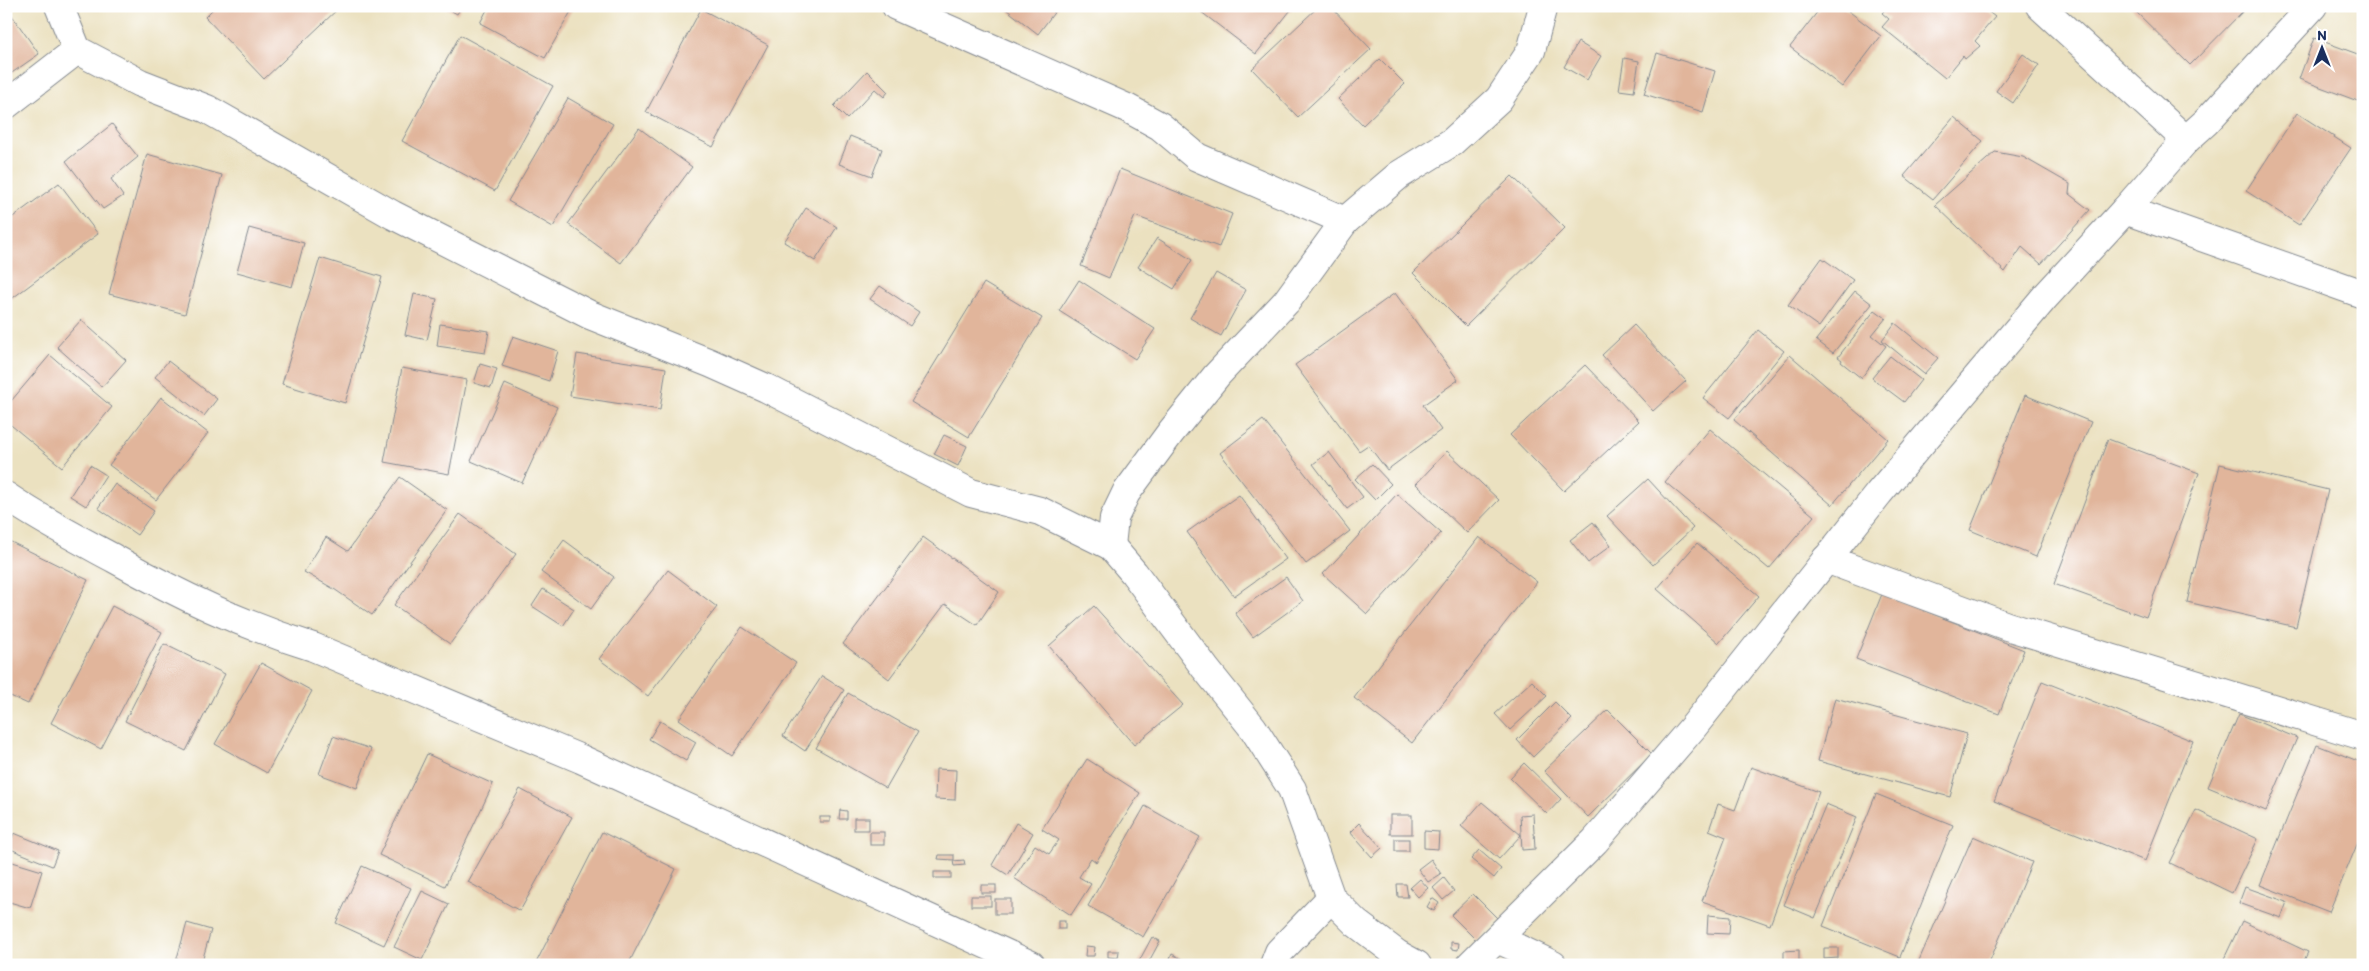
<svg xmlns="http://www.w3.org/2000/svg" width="2369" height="971" font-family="Itim,sans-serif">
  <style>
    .building { fill: #e1b59b }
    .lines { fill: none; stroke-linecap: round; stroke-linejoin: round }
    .street-casing { stroke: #83888f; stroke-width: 30 }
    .street { stroke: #fff; stroke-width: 28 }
  </style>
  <rect width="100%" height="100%" fill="#fff"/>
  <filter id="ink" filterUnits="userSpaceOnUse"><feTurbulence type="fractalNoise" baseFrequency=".02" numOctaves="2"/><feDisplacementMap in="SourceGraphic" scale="10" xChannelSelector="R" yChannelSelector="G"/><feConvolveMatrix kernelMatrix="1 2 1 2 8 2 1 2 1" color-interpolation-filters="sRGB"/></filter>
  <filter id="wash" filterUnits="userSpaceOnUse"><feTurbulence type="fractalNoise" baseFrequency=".0096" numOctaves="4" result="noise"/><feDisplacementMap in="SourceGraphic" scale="20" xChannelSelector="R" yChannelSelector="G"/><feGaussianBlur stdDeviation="1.12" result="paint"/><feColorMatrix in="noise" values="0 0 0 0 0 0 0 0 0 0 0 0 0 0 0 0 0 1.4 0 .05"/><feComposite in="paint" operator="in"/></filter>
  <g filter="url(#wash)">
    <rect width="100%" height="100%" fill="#ebe1c0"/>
    <g id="blocks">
      <g class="building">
        <polygon points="216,6 341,6 264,79 205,17"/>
        <polygon points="443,6 462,6 457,14"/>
        <polygon points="489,6 574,6 545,58 480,23"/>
        <polygon points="1002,6 1059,6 1038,34"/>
        <polygon points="1197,6 1294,6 1256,54 1196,8"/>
        <polygon points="1319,6 1330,6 1371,49 1298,117 1252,69"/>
        <polygon points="1822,6 1842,6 1881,36 1842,87 1790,47"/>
        <polygon points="1888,6 1981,6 1995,17 1975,41 1980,46 1965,59 1963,56 1945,78 1882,27 1889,19 1882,13"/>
        <polygon points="2130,6 2248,6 2190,65"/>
        <polygon points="6,7 39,54 6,77"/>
        <polygon points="701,9 768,45 713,147 646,112"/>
        <polygon points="460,35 553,86 495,191 402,141"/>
        <polygon points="2314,38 2363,56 2363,103 2299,79"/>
        <polygon points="1578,42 1601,56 1587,80 1564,67"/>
        <polygon points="1657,53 1715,71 1703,112 1644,94"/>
        <polygon points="2023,54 2039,65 2013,103 1996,91"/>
        <polygon points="1624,58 1639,61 1634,92 1619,90"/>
        <polygon points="1380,59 1405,84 1363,125 1338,99"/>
        <polygon points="867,71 888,92 884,97 875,89 847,119 834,106"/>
        <polygon points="568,98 613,124 553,227 508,201"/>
        <polygon points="2297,113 2351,148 2299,225 2246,191"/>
        <polygon points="1954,117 1983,141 1933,199 1904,176"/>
        <polygon points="112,124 138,157 111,179 123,196 103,209 66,161"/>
        <polygon points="639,128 692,167 621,263 568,224"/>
        <polygon points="850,136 882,149 872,176 839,164"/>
        <polygon points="1995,152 2023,157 2070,184 2069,194 2090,210 2041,264 2022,247 2005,272 1935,205"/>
        <polygon points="147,154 222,175 185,314 109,294"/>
        <polygon points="1120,169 1232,214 1219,247 1135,216 1109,278 1081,266"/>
        <polygon points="1512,176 1565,228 1466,326 1413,273"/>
        <polygon points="59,183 98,234 6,303 6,222"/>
        <polygon points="806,208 837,227 815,261 784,242"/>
        <polygon points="249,228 304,243 292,287 237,272"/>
        <polygon points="1157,238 1192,260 1174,289 1138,267"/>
        <polygon points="320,258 382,277 345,403 282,384"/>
        <polygon points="1822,258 1853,280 1819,327 1788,305"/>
        <polygon points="1216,273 1246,290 1221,336 1190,318"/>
        <polygon points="1079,280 1155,329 1135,359 1059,311"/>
        <polygon points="984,283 1042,318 969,437 911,402"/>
        <polygon points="880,286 919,312 910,326 870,299"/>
        <polygon points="1855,291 1872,304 1833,353 1816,340"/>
        <polygon points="1395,293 1458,380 1423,405 1441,430 1387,470 1368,445 1359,451 1295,365"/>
        <polygon points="414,294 437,299 427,340 405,335"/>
        <polygon points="1875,310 1886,318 1872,335 1886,346 1861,378 1841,362 1842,360 1838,357"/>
        <polygon points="81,320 126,360 102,387 57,347"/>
        <polygon points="1895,323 1938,358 1924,374 1882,340"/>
        <polygon points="440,324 489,331 485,353 437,346"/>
        <polygon points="1634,325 1686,381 1653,411 1602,355"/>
        <polygon points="1758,330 1784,351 1729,418 1703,398"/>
        <polygon points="513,336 558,351 549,381 502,366"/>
        <polygon points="577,354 666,368 660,410 570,396"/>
        <polygon points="50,355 112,407 62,467 6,421 6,407"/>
        <polygon points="1790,355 1888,439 1832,505 1734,420"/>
        <polygon points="1890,356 1921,380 1904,402 1872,378"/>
        <polygon points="168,361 217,399 204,416 155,377"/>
        <polygon points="480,364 497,369 491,388 474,383"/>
        <polygon points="1585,365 1639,421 1564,491 1510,435"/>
        <polygon points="402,368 467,380 449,474 384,462"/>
        <polygon points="505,384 557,407 522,483 471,461"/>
        <polygon points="2025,395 2091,422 2036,557 1970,530"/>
        <polygon points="161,397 208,433 156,500 109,465"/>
        <polygon points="1263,420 1350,531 1306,564 1220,453"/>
        <polygon points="1710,429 1814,516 1769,569 1665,482"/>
        <polygon points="944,435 967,446 958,466 934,454"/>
        <polygon points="2108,439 2199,473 2146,617 2054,584"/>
        <polygon points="1447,451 1499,500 1467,533 1416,484"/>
        <polygon points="1329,452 1363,497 1347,509 1313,464"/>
        <polygon points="1372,464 1391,484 1375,500 1355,479"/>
        <polygon points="2220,464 2328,490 2296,627 2187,602"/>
        <polygon points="90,465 106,475 86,506 70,496"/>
        <polygon points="400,477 447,510 372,615 334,589 304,572 326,537 348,551"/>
        <polygon points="1648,479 1693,528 1653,565 1607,516"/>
        <polygon points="115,484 154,511 137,535 98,508"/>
        <polygon points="1397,494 1441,533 1367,614 1323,574"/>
        <polygon points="1239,495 1286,559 1234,596 1187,532"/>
        <polygon points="460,514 516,554 450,644 394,605"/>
        <polygon points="1593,522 1611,545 1588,563 1570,540"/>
        <polygon points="923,537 999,592 977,625 945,604 889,679 843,644"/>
        <polygon points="1479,537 1537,582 1412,743 1354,698"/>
        <polygon points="564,540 614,577 591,609 541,572"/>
        <polygon points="9,541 88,580 28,704 6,694 6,547"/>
        <polygon points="1697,543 1759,596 1719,643 1657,589"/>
        <polygon points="668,570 717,607 648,696 599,659"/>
        <polygon points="1286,577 1303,601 1253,637 1235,613"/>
        <polygon points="543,589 574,609 563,626 532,606"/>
        <polygon points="1882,594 2024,650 1999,714 1856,659"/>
        <polygon points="112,606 162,632 101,749 51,723"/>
        <polygon points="1094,606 1183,705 1134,745 1049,646"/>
        <polygon points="742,627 796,663 732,756 679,719"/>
        <polygon points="164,644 225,674 186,751 125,721"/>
        <polygon points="261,663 312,691 267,773 215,744"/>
        <polygon points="822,676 844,690 805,751 783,736"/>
        <polygon points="1532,681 1547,696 1510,730 1495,714"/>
        <polygon points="2042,681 2193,741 2145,861 1994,801"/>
        <polygon points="848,693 918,732 886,788 816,748"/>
        <polygon points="1835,698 1967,734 1950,797 1818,761"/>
        <polygon points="1555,702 1572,719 1533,757 1517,740"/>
        <polygon points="1608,710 1652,754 1588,817 1544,771"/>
        <polygon points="2239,714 2297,738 2266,811 2208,787"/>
        <polygon points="660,721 696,742 686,761 649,739"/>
        <polygon points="333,736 371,749 357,788 319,774"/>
        <polygon points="2317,745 2363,763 2363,830 2329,912 2260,885"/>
        <polygon points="427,754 493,784 445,886 379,855"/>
        <polygon points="1087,759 1140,793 1096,862 1091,858 1079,877 1091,884 1071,915 1014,878 1035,845 1049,854 1059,840 1042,829"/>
        <polygon points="1524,763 1561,799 1547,814 1510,778"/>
        <polygon points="1751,767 1819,792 1770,925 1702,901 1726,837 1709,830 1718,804 1735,810"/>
        <polygon points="936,769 956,770 955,800 935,799"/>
        <polygon points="520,789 572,817 520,911 468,882"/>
        <polygon points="1876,794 1953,825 1900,957 1823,926"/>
        <polygon points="1482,802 1521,835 1499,859 1461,826"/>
        <polygon points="1826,804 1857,817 1815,918 1784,905"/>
        <polygon points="1145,806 1200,837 1143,937 1088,906"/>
        <polygon points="840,810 847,811 847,819 839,819"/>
        <polygon points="2196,810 2258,839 2232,893 2170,863"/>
        <polygon points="1533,814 1535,849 1522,850 1520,815"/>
        <rect x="1390" y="815" width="22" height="19"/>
        <rect x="820" y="817" width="10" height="5"/>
        <rect x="854" y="818" width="15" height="12"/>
        <polygon points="1016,823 1033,833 1008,875 992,865"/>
        <polygon points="1359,823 1382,848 1372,857 1350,832"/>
        <polygon points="1424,831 1439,832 1438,849 1424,848"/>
        <polygon points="602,832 676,869 628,965 539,965 536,963"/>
        <rect x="870" y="832" width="14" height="13"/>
        <polygon points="14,833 58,851 52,866 8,848"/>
        <polygon points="1973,836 2032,862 1988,965 1917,965"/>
        <rect x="1395" y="839" width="14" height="12"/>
        <polygon points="1479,850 1501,869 1494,878 1471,859"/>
        <polygon points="939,855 954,855 954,860 938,859"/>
        <polygon points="1431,859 1441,874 1428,882 1418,869"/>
        <polygon points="6,860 42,871 30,908 6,901"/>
        <polygon points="964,860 965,865 954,866 953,861"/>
        <polygon points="362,866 411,888 384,945 336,923"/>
        <rect x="934" y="872" width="17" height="6"/>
        <polygon points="1444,878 1454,891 1443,900 1433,888"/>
        <polygon points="1420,879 1428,888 1418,897 1410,888"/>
        <polygon points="1397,884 1406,884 1408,897 1398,897"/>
        <rect x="981" y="885" width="15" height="8"/>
        <polygon points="2245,887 2287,902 2281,918 2239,903"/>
        <polygon points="422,891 449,904 422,960 394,947"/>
        <polygon points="1473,894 1498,919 1476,940 1451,915"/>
        <rect x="971" y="896" width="20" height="10"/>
        <polygon points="1432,898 1439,903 1434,911 1427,907"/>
        <rect x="995" y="899" width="16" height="15"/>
        <polygon points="1708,915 1730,917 1729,934 1707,933"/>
        <rect x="1058" y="921" width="7" height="8"/>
        <polygon points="2242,921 2308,952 2302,965 2221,965"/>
        <polygon points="187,923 211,930 201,965 175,965"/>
        <polygon points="1152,937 1160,941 1147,965 1137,965"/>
        <polygon points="1451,942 1459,943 1458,950 1451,949"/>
        <polygon points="1086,946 1095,947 1094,956 1085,956"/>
        <polygon points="1824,948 1838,948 1838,958 1824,959"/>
        <polygon points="1799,950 1799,964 1784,964 1784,951"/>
        <polygon points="1108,951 1119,951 1118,958 1108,957"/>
        <polygon points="1172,954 1194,965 1167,965"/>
      </g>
    </g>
  </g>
  <g filter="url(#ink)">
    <use href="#blocks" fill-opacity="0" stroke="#83888f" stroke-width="1"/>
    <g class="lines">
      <defs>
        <g id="street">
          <polyline points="59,6 77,50 140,83 207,109 393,215 590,315 710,363 766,388 971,493 1040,511 1111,546 1134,573 1205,668 1253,728 1292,789 1331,898 1356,923 1397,954 1417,965"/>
          <polyline points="896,6 1127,108 1160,126 1197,157 1345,221"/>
          <polyline points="2040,6 2186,140"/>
          <polyline points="6,105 77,50"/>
          <polyline points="2125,210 2363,294"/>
          <path d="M 6,496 C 41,520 78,539 115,559 C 181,596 240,624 313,647 L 581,759 L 1031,965"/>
          <polyline points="1111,546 1114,518 1126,493 1171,432 1217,375 1286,302 1345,221 1399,175 1452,142 1499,99 1531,51 1543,6"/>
          <polyline points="1826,559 2007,626 2363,736"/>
          <polyline points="1498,939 1553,965"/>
          <polyline points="1274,965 1279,952 1331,898"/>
          <polyline points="1470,965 1595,841 1694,726 1879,493 2045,297 2125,210 2186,140 2206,122 2313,6"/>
        </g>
      </defs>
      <use href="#street" class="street-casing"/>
      <use href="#street" class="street"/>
    </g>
  </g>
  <rect width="2369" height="971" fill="none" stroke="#fff" stroke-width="25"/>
  <g transform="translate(2322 48)" stroke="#ffffff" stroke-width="4" paint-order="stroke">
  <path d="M0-4L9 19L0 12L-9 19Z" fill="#1b2f5e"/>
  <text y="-8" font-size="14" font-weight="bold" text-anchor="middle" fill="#1b2f5e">N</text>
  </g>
</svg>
